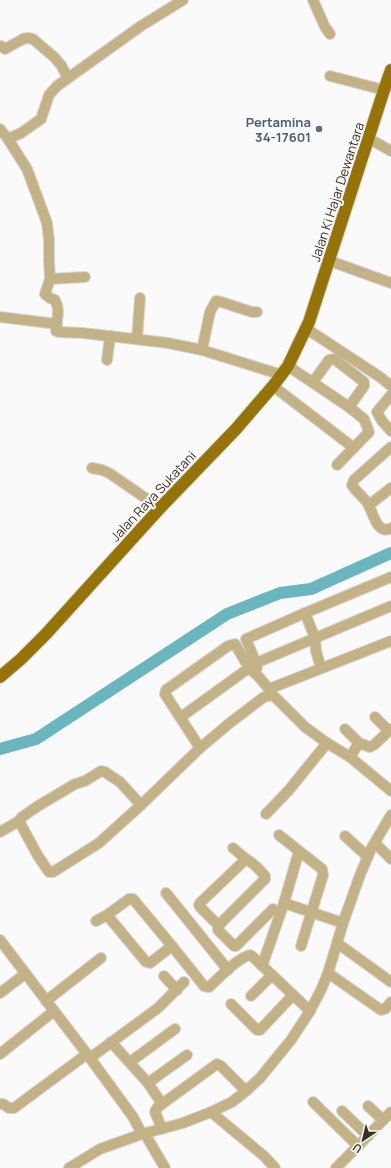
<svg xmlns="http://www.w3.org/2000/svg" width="391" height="1168" font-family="Manrope,sans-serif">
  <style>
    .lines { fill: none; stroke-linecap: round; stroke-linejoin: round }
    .river { stroke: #6ab6be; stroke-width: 12 }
    .minor-casing { stroke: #d7d5d4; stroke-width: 12 }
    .major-casing { stroke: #d7d5d4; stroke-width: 14 }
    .minor { stroke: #c4b287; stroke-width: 10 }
    .major { stroke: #967307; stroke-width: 12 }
    .service-dot { fill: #5c6f8a; stroke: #fafafa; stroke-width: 1.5 }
    .labels { text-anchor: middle; stroke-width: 4; stroke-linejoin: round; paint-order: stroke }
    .service-label { font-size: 13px; font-weight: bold; fill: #4e5e75; stroke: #fafafa; text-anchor: end }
    .street-label { font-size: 13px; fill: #3a2f25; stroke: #fafafa }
  </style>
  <rect width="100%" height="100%" fill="#fafafa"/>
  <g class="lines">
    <polyline class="river" points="0,749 36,739 227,614 280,593 311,589 391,553"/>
    <defs>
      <g id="minor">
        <polyline points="313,0 325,27 330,34"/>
        <polyline points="0,46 1,46 5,49 23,39 28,38 33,39 54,57 61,65 68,78"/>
        <polyline points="330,76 384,90"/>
        <polyline points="0,129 8,139 21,133 41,119 49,95 57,86 141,26 183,0"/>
        <polyline points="368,138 391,151"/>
        <path d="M 8,139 L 27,169 L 47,223 L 49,240 L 49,260 L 50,279 L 45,294 L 50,298 L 55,300 C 61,311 56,320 56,331 L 58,332 L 83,333 L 168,343 L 202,350 L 282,375"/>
        <polyline points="330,261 391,283"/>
        <polyline points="50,279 85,277"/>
        <polyline points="0,317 57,324"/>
        <polyline points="307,329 380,377 391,386"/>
        <polyline points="137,339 140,298"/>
        <polyline points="202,350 210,312 216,301 221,302 252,312 257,312"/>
        <polyline points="107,360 110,336"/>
        <polyline points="288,366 349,407 364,419 369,432 337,465"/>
        <polyline points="313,382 329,360 334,359 337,361 364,382 364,386 349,407"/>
        <polyline points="273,386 354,448"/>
        <polyline points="391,395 377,412 382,421 391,431"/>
        <path d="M 391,447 L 354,480 L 352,485 C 356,492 364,497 368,504 C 373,512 377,536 391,528"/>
        <polyline points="92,468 102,470 109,473 160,508"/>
        <polyline points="369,505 391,488"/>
        <polyline points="305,613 315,638 316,651 321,668"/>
        <polyline points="256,663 246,639 305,613 391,577"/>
        <polyline points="257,668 256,663 391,606"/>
        <polyline points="269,689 391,641"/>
        <polyline points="181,717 249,668"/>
        <polyline points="375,717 389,731"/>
        <polyline points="345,729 359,743"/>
        <polyline points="200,748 165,694 166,690 228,646 235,644 249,668 258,676 269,689 272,695"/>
        <polyline points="350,757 359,743 370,747 374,745 391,729"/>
        <polyline points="266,814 289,790 327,743"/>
        <polyline points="19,821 22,817 38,806 75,784 85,781 101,771 105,772 120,782 141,805"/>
        <polyline points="0,832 19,821 38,856 49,872 53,872 99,843 141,805 200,748 231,722 264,697 272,695 277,699 305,727 327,743 350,757 391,791"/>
        <polyline points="279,835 299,851 322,869 323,875 301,946"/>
        <polyline points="345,836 368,857"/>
        <polyline points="375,843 391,859"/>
        <polyline points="233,848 246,859"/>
        <polyline points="166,893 228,970"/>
        <polyline points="284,903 343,923"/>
        <path d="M 107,915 L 146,962 L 150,963 L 172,946 L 204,986 L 209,987 C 219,978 237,958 250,955 L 252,956 L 310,1011"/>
        <polyline points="96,921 107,915 129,899 133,899 172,946"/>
        <path d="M 219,926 L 200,907 L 199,905 L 200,903 L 246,859 C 253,863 260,870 265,876 L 265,879 L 221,923 L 218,928 L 218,930 L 234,946 L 236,946 L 273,909"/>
        <polyline points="0,940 90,1058 133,1117 142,1134"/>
        <polyline points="337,943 391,982"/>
        <polyline points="262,966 284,903 299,851"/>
        <polyline points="328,973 381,1010 385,1009 391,1002"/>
        <polyline points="164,976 177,990"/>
        <polyline points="0,993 25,974"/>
        <polyline points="251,996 272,975"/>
        <polyline points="46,1001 101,958"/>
        <polyline points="231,1004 257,1030 260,1030 293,995"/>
        <polyline points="111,1042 148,1083 162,1104 157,1108 155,1112 162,1129"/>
        <polyline points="0,1054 54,1011"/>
        <polyline points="90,1058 158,1008 184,982"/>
        <polyline points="130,1062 175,1029"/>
        <polyline points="148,1083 187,1055"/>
        <polyline points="313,1102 358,1146"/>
        <polyline points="0,1104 3,1104 9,1108 14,1108 87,1054"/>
        <polyline points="162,1104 217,1064 221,1066 246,1091"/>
        <polyline points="368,1106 383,1120"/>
        <polyline points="342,1111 368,1136"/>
        <polyline points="211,1112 264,1156 275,1168"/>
        <polyline points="145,1134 165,1168"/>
        <polyline points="69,1168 100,1149 142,1134 183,1123 211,1112 232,1102 246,1091 260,1078 291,1040 310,1011 321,990 328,973 343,923 360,875 371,849 391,815"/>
        <polyline points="336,1168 358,1146 391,1112"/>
      </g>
      <polyline id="major" points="0,677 21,659 46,634 160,508 236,429 273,386 288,366 309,322 384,90 391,70"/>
    </defs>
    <use href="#minor" class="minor-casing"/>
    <use href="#major" class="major-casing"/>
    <use href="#minor" class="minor"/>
    <use href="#major" class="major"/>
  </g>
  <circle class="service-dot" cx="319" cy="129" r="4"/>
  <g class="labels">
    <g class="service-label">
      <text x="311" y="127">Pertamina<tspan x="311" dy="15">34-17601</tspan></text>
    </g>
    <g class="street-label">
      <text transform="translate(337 192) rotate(-72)" y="5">Jalan Ki Hajar Dewantara</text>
      <text transform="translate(153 496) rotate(-47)" y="5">Jalan Raya Sukatani</text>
    </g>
  </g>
  <g transform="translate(363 1140) rotate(215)" stroke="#fafafa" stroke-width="3" paint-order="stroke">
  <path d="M0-3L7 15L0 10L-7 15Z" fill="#3a2f25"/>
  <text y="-6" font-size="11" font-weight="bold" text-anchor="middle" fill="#3a2f25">U</text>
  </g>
</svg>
